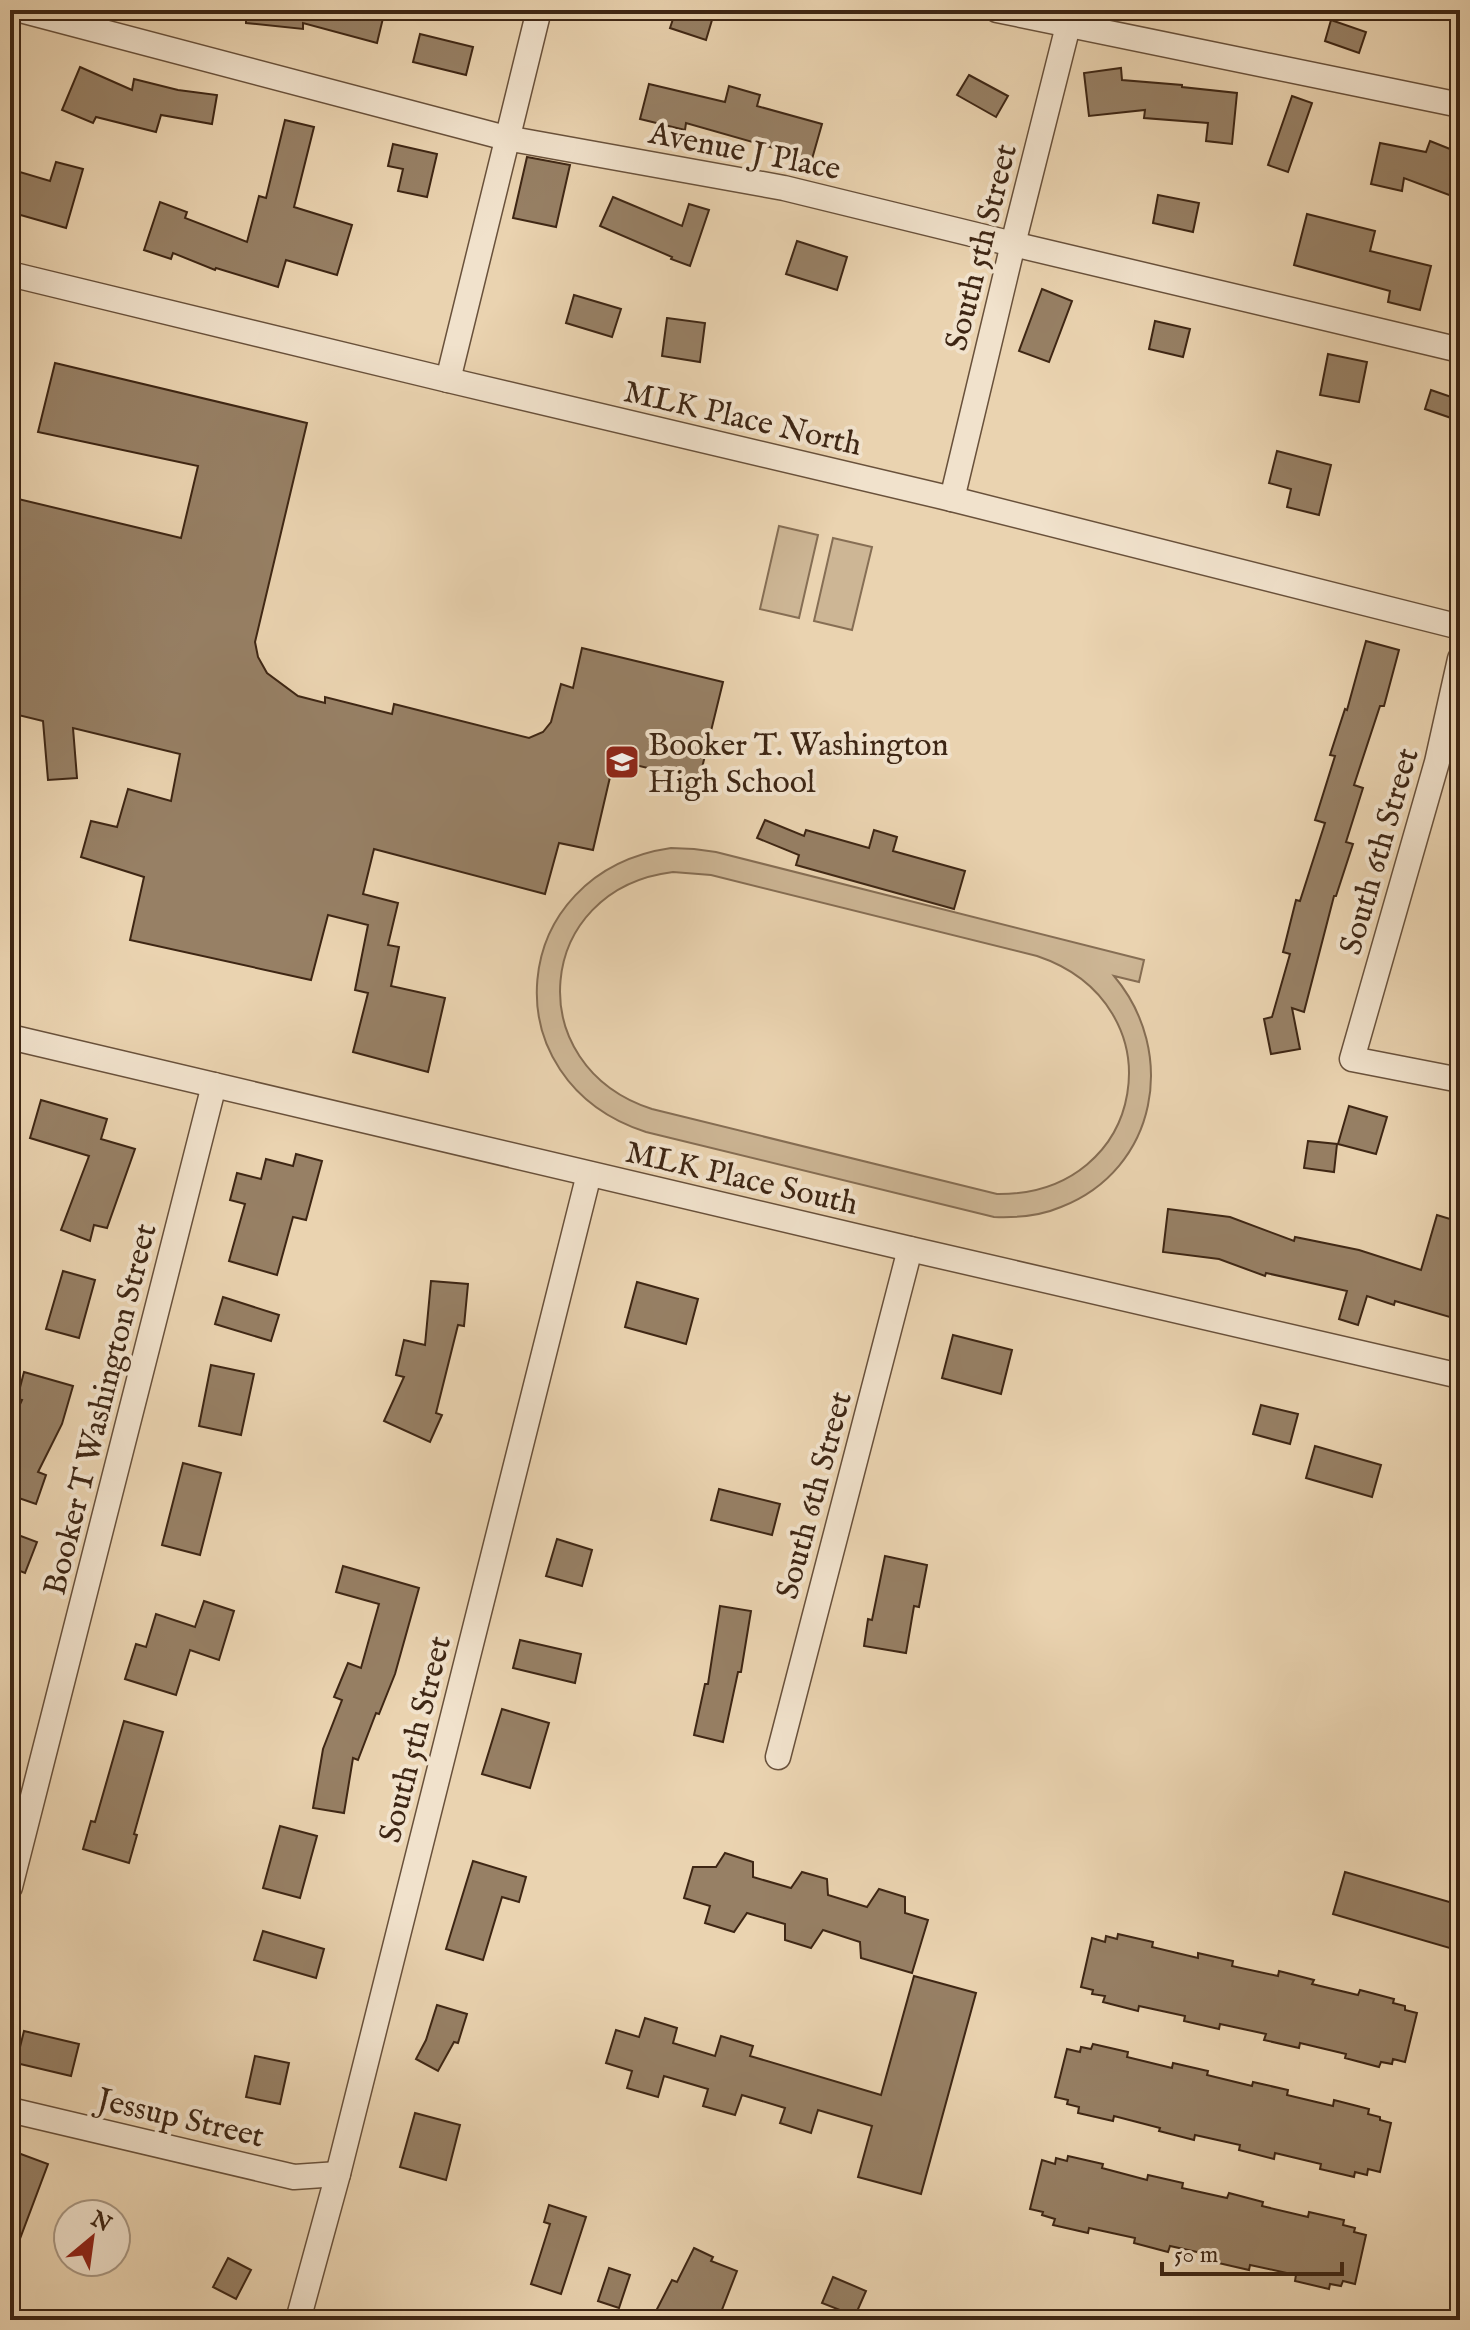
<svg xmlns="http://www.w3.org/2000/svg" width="1470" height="2330" font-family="'IM FELL English',serif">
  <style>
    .green { fill: #cdb695; stroke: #866e54; stroke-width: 2; fill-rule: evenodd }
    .building { fill: #978065; stroke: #3e2614; stroke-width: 2 }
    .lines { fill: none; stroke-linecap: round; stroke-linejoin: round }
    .street-casing { stroke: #69513b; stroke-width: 27 }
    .street { stroke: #f1e2cc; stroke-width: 24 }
    .labels { text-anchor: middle; stroke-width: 8; stroke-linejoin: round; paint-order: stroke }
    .street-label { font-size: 32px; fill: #3e2614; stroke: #f1e2cc }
    .poi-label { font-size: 32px; fill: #3e2614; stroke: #f1e2cc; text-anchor: start }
  </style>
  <rect width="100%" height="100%" fill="#ead3b0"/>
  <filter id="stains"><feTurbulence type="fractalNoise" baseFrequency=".0025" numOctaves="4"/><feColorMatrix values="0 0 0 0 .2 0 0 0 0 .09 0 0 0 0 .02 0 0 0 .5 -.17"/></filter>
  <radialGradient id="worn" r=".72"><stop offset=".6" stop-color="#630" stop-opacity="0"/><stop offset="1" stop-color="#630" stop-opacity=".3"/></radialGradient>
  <g class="green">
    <polygon points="779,526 818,535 799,618 760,609"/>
    <polygon points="833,538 872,547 852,630 814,621"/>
    <path d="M 671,848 L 694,849 L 716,852 L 1144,960 L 1139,982 L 1114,976 C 1178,1052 1158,1169 1061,1207 C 1040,1216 1018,1218 994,1217 L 646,1132 C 488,1081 506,872 671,848 ZM 673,872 L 711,875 L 1037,956 C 1180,1004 1148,1196 997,1194 L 652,1109 C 519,1066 534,889 673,872 Z"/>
  </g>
  <g class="building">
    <polygon points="246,10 369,10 384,14 377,43 303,23 303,29 246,23"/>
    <polygon points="676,10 715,10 706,40 670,28"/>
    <polygon points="1331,20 1366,32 1359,53 1325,41"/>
    <polygon points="420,34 473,47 466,75 413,62"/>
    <polygon points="80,67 132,90 134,79 178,90 217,95 212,124 161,115 156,132 96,117 93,123 62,110"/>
    <polygon points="1121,68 1122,80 1182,85 1182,87 1237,93 1232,144 1206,141 1208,123 1144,118 1145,110 1089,116 1084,73"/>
    <polygon points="969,75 1008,96 996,117 957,95"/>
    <polygon points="649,84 725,102 729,86 760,95 757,106 822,124 812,159 686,123 685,130 640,119"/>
    <polygon points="1292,96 1312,103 1288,172 1268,165"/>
    <polygon points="285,120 314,127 294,207 352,225 337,275 286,260 278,287 216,268 215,270 173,253 171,259 144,250 160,202 187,212 185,218 247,242 259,196 266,198"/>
    <polygon points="1430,141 1460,153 1460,199 1404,178 1402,191 1371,184 1380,143 1426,152"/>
    <polygon points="393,144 437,154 427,197 398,191 403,169 388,166"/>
    <polygon points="527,157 570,165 556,227 513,218"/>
    <polygon points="56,162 83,169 66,228 10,212 10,169 50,181"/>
    <polygon points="1158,195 1199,203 1193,232 1153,223"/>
    <polygon points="613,197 682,226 689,204 709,210 690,266 671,259 672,257 600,226"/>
    <polygon points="1307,214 1375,231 1370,251 1431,266 1420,310 1388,302 1390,291 1294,265"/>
    <polygon points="797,241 847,257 837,290 786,274"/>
    <polygon points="1042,289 1072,301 1049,362 1019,351"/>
    <polygon points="574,295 621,309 612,337 566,323"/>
    <polygon points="667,318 705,323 700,362 662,356"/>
    <polygon points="1155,321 1190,329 1183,357 1149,349"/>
    <polygon points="1328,354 1367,362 1359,402 1320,395"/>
    <polygon points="55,363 307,423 255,642 258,657 267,673 298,696 325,703 325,697 392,714 394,704 529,738 543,732 551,722 561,684 573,688 582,648 723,682 699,780 614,760 593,850 559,843 545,894 374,849 363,894 398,903 388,945 399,947 391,986 445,998 428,1072 353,1052 368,993 355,990 368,925 328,915 311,980 130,940 144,877 81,857 91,821 117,827 128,789 171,801 180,754 73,728 77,778 48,780 43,721 10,713 10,497 181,538 198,466 38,432"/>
    <polygon points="1431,390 1460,400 1460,421 1425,409"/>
    <polygon points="1277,451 1331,465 1319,515 1287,507 1291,489 1269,483"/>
    <polygon points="1366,641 1399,650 1384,706 1380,706 1354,785 1363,788 1346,842 1353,844 1336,896 1334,896 1304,1012 1292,1008 1300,1049 1271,1054 1264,1019 1272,1017 1290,954 1283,952 1296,900 1300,901 1325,823 1315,820 1335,756 1330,755 1345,709 1347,710"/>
    <polygon points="765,820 804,836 806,830 869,848 874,830 897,837 893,851 965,871 954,909 796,865 799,855 757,838"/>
    <polygon points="41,1100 107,1119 101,1139 135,1149 107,1228 94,1225 90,1241 61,1230 89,1156 30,1138"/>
    <polygon points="1349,1106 1387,1117 1376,1154 1338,1144"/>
    <polygon points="1308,1141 1337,1144 1334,1172 1304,1168"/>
    <polygon points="296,1154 322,1161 306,1220 293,1217 277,1275 229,1261 245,1204 230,1200 237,1173 261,1179 266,1159 293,1166"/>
    <polygon points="1168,1209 1230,1217 1294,1241 1295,1237 1359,1250 1421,1270 1437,1215 1460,1222 1460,1320 1395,1301 1394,1305 1367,1296 1358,1325 1339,1319 1347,1291 1266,1273 1265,1276 1219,1259 1163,1252"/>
    <polygon points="63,1271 95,1280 79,1338 46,1329"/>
    <polygon points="431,1281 468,1284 464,1326 458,1325 436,1413 442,1415 430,1442 384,1421 404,1377 396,1375 404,1340 425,1345"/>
    <polygon points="637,1282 698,1299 686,1344 625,1327"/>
    <polygon points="223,1297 279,1315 271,1341 215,1324"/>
    <polygon points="953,1335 1012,1350 1001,1394 942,1378"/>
    <polygon points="211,1365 254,1374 241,1435 199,1426"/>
    <polygon points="24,1372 73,1386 62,1424 38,1472 46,1475 36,1504 10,1495 10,1426 22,1400 17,1399"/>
    <polygon points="1261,1405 1298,1414 1290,1444 1253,1434"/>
    <polygon points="1315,1446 1381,1465 1372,1497 1306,1478"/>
    <polygon points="183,1463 221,1473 200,1555 162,1545"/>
    <polygon points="719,1489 780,1504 772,1535 711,1520"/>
    <polygon points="10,1532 37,1542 25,1573 10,1567"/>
    <polygon points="557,1539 592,1550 582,1586 546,1576"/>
    <polygon points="885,1556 927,1565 919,1607 914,1606 906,1653 864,1646 868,1619 872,1620"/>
    <polygon points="343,1566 419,1588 395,1674 379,1714 376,1713 358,1760 353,1758 344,1813 313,1808 323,1749 342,1700 334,1697 348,1663 361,1668 379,1604 336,1592"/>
    <polygon points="204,1601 234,1611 219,1660 190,1650 176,1695 125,1679 136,1644 146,1647 156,1614 195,1627"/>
    <polygon points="720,1606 751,1611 741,1672 738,1672 723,1742 694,1735 705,1684 708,1684"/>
    <polygon points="520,1640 581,1654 575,1683 513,1668"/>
    <polygon points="502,1709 549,1723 530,1788 482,1774"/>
    <polygon points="124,1721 163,1732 134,1834 137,1835 129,1863 83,1849 91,1821 95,1822"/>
    <polygon points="280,1826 317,1836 300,1898 263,1888"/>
    <polygon points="725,1853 753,1862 753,1877 791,1888 802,1872 827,1879 828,1895 867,1907 879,1889 905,1897 905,1913 928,1920 912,1973 861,1958 860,1942 823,1930 811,1948 785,1940 785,1924 747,1913 734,1932 705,1923 710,1906 684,1898 693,1867 716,1867"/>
    <polygon points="473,1861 526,1877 519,1902 502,1897 483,1960 446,1949"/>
    <polygon points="1345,1872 1460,1905 1460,1951 1333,1914"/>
    <polygon points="263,1931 324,1949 316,1978 254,1960"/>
    <polygon points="1118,1934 1153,1942 1152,1947 1198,1958 1198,1953 1233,1961 1232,1966 1278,1976 1279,1971 1314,1980 1312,1984 1358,1995 1360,1990 1394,1999 1393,2003 1405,2006 1405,2010 1417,2013 1405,2062 1393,2059 1392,2064 1381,2062 1379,2067 1345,2058 1346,2054 1300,2043 1299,2048 1264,2040 1266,2034 1220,2024 1219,2029 1184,2021 1185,2016 1139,2006 1138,2011 1103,2002 1105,1996 1092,1994 1093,1990 1081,1987 1092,1938 1105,1942 1106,1936 1117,1939"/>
    <polygon points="914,1976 976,1993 921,2194 858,2177 872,2126 818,2110 811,2133 780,2123 785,2108 742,2095 735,2115 703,2106 708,2089 664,2076 658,2097 627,2088 632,2071 606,2063 616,2030 639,2037 645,2018 677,2028 673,2043 715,2056 721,2036 753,2046 750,2056 881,2095"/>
    <polygon points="437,2005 467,2014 458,2043 454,2042 438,2071 416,2059 426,2040"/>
    <polygon points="24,2031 79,2044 71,2076 16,2063"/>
    <polygon points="1093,2044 1128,2052 1127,2057 1172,2068 1173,2063 1208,2071 1207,2075 1252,2086 1253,2082 1288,2090 1287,2095 1333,2106 1334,2100 1369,2109 1368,2114 1380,2117 1380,2120 1391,2123 1380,2172 1368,2169 1367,2175 1355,2172 1354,2177 1320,2169 1321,2164 1275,2153 1274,2159 1239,2150 1240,2145 1195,2135 1194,2140 1159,2131 1160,2128 1114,2116 1113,2121 1078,2113 1079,2107 1067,2104 1068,2100 1055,2097 1067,2049 1080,2052 1081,2047 1091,2049"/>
    <polygon points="255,2056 289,2063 280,2104 246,2097"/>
    <polygon points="415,2113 460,2125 446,2180 400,2167"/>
    <polygon points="10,2150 48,2164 12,2260 10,2260"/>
    <polygon points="1068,2156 1103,2164 1102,2168 1147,2180 1148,2175 1183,2183 1182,2188 1227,2198 1229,2193 1263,2202 1262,2206 1308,2217 1309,2212 1344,2220 1343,2225 1355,2228 1354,2232 1366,2235 1355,2284 1343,2281 1341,2286 1330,2284 1329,2289 1295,2281 1296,2275 1250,2265 1249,2270 1214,2262 1215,2256 1170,2246 1168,2252 1134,2243 1135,2238 1089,2228 1088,2233 1053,2225 1055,2219 1042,2215 1043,2212 1030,2209 1042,2160 1055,2164 1056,2158 1067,2161"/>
    <polygon points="549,2205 586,2217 561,2294 531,2284 550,2224 544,2222"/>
    <polygon points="694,2248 713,2257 711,2261 737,2271 718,2320 675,2320 656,2311 672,2280 677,2282"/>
    <polygon points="228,2258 251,2270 236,2299 213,2287"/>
    <polygon points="609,2268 630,2275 619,2308 598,2301"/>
    <polygon points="833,2277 866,2291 855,2316 822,2303"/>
  </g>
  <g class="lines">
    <defs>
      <g id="street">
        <polyline points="20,10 506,138 784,188 1013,244 1460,350"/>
        <polyline points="997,10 1460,105"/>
        <polyline points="10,274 448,380 952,499 1460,627"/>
        <polyline points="448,380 539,10"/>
        <polyline points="952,499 1013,244 1072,10"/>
        <polyline points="1460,659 1437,762 1352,1059 1460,1080"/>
        <polyline points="10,1037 910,1249 1460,1376"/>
        <polyline points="778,1757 910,1249"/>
        <polyline points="10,1887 214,1085"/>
        <polyline points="10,2110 294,2177 338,2174"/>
        <polyline points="298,2320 338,2174 589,1174"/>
      </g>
    </defs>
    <use href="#street" class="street-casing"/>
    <use href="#street" class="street"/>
  </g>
  <defs>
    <symbol id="school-square" viewBox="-11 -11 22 22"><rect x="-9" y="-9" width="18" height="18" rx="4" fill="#8f2418" stroke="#f1e2cc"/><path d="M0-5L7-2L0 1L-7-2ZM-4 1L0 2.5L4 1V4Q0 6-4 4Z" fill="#fff"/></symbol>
  </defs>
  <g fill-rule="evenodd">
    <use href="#school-square" x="602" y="742" width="40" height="40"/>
  </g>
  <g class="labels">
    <g class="street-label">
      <text transform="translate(745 150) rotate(11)" y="11">Avenue J Place</text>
      <text transform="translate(980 247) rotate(-76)" y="11">South 5th Street</text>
      <text transform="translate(743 417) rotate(13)" y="11">MLK Place North</text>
      <text transform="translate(1378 851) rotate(-74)" y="11">South 6th Street</text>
      <text transform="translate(742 1177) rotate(13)" y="11">MLK Place South</text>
      <text transform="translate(99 1409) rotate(-76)" y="11">Booker T Washington Street</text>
      <text transform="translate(813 1495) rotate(-75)" y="11">South 6th Street</text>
      <text transform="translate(414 1739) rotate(-76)" y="11">South 5th Street</text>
      <text transform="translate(181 2117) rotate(13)" y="11">Jessup Street</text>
    </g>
    <g class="poi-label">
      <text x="648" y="755">Booker T. Washington<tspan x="648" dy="37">High School</tspan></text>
    </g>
  </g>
  <rect width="1470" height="2330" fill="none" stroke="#ead3b0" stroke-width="40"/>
  <rect x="12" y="12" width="1446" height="2306" fill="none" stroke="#3e2614" stroke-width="4"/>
  <rect x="20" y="20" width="1430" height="2290" fill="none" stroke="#3e2614" stroke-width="2"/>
  <g transform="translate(92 2238) rotate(29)"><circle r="38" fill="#f1e2cc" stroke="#a99782" stroke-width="2"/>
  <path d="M0-6L14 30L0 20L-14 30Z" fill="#8f2418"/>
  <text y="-12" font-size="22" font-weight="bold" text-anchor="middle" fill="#3e2614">N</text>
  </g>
  <path d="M1162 2262v12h180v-12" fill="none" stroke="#3e2614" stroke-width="4"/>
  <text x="1174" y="2262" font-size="24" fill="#3e2614" stroke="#f1e2cc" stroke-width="6" paint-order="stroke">50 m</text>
  <rect width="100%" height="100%" filter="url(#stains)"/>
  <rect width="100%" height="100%" fill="url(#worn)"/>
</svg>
